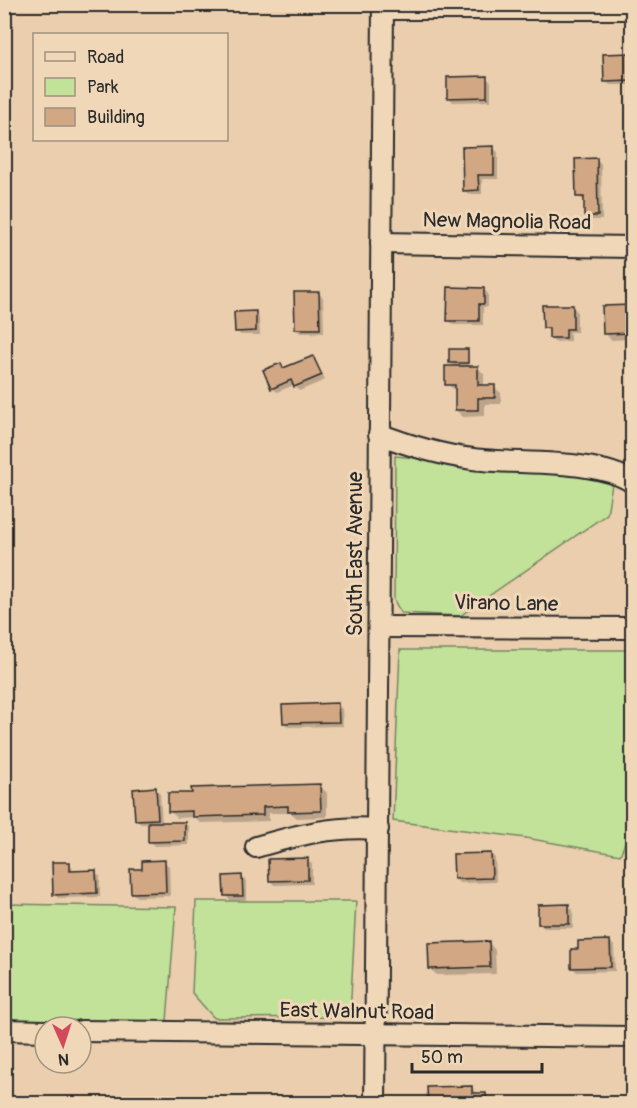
<svg xmlns="http://www.w3.org/2000/svg" width="637" height="1108" font-family="Pangolin,sans-serif">
  <style>
    .green { fill: #c2e199; stroke: #768662; stroke-width: 1.5 }
    .shadow { fill: #0003 }
    .building { fill: #d2a784; stroke: #2b2b2b; stroke-width: 1.5 }
    .lines { fill: none; stroke-linecap: round; stroke-linejoin: round }
    .minor-casing { stroke: #2b2b2b; stroke-width: 24 }
    .minor { stroke: #efd7b7; stroke-width: 20 }
    .labels { text-anchor: middle; stroke-width: 6; stroke-linejoin: round; paint-order: stroke }
    .street-label { font-size: 21px; fill: #2b2b2b; stroke: #efd7b7 }
  </style>
  <rect width="100%" height="100%" fill="#eacead"/>
  <filter id="ink" filterUnits="userSpaceOnUse"><feTurbulence type="fractalNoise" baseFrequency=".0167" numOctaves="2"/><feDisplacementMap in="SourceGraphic" scale="12" xChannelSelector="R" yChannelSelector="G"/><feConvolveMatrix kernelMatrix="1 2 1 2 8 2 1 2 1" color-interpolation-filters="sRGB"/></filter>
  <g filter="url(#ink)">
    <g class="green">
      <polygon points="395,456 613,478 607,514 460,616 401,613 394,600"/>
      <polygon points="400,650 632,650 632,826 620,855 526,838 393,821"/>
      <polygon points="196,901 356,901 350,1017 214,1018 192,993"/>
      <polygon points="5,904 176,907 167,1021 5,1020"/>
    </g>
    <g class="shadow">
      <polygon points="632,54 632,85 610,85 605,81 604,55"/>
      <polygon points="486,78 491,82 491,101 453,102 448,97"/>
      <polygon points="493,148 498,152 498,179 482,179 482,194 468,194 464,190"/>
      <polygon points="596,160 601,164 602,220 590,220 586,216 585,201 577,196"/>
      <polygon points="484,289 488,294 488,307 483,307 483,325 453,325 449,320"/>
      <polygon points="319,293 323,298 324,333 300,333 296,329"/>
      <polygon points="632,306 632,339 611,340 605,333 604,307"/>
      <polygon points="572,307 577,311 577,332 570,332 570,341 555,342 550,337 550,332 544,328"/>
      <polygon points="255,313 259,317 260,335 241,335 236,331"/>
      <polygon points="468,350 469,367 477,367 484,374 484,387 494,387 501,393 501,404 485,404 485,416 463,417 456,410 456,391 447,384 455,367 450,363"/>
      <polygon points="313,357 325,380 299,391 294,385 277,392 272,388 280,365 285,369"/>
      <polygon points="338,705 342,709 343,726 289,727 284,723"/>
      <polygon points="320,786 327,793 327,817 297,818 291,813 269,813 269,821 200,823 195,817 177,818 170,811 193,794"/>
      <polygon points="155,789 160,793 162,824 184,823 189,827 189,845 154,846 150,841 150,824 141,824 136,820"/>
      <polygon points="491,854 495,858 496,882 459,883 455,878"/>
      <polygon points="307,860 312,864 312,884 274,885 270,880"/>
      <polygon points="164,862 169,866 170,896 137,897 132,893 144,870"/>
      <polygon points="70,863 74,872 95,872 100,876 100,897 58,898 54,894"/>
      <polygon points="242,877 246,881 246,900 230,900 226,896"/>
      <polygon points="568,906 573,910 573,928 544,928 539,924"/>
      <polygon points="610,941 614,946 615,971 577,972 573,968"/>
      <polygon points="489,943 495,950 496,974 437,975 430,969"/>
      <polygon points="472,1088 478,1094 486,1094 493,1104 429,1104"/>
    </g>
    <g class="building">
      <polygon points="632,53 632,81 604,82 603,54"/>
      <polygon points="487,76 487,97 447,98 447,77"/>
      <polygon points="494,146 494,175 478,175 479,190 463,191 462,147"/>
      <polygon points="597,158 598,216 584,216 584,197 576,197 575,159"/>
      <polygon points="448,287 484,288 484,304 479,304 479,321 447,321"/>
      <polygon points="294,292 319,292 320,329 295,329"/>
      <polygon points="542,305 573,305 573,329 566,329 566,338 549,338 549,328 543,328"/>
      <polygon points="632,305 632,333 603,334 602,306"/>
      <polygon points="256,311 256,331 235,332 234,312"/>
      <rect x="449" y="349" width="19" height="14"/>
      <polygon points="313,356 322,375 294,387 291,380 271,389 263,370 281,363 283,368"/>
      <polygon points="445,366 478,366 478,385 495,385 495,398 478,398 478,410 455,410 455,385 445,385"/>
      <polygon points="338,703 339,722 283,723 282,705"/>
      <polygon points="320,784 321,811 288,812 288,806 263,807 263,815 192,817 192,811 168,812 168,793 192,793 191,788"/>
      <polygon points="156,787 158,819 135,820 133,789"/>
      <polygon points="148,822 185,822 185,841 148,842"/>
      <polygon points="491,853 492,878 454,879 453,854"/>
      <polygon points="308,858 308,880 269,881 268,859"/>
      <polygon points="165,860 166,892 131,893 130,869 142,869 142,861"/>
      <polygon points="52,862 70,862 70,871 96,870 97,893 53,895"/>
      <polygon points="242,875 243,896 224,896 223,876"/>
      <polygon points="569,904 569,924 538,924 538,905"/>
      <polygon points="610,940 611,967 571,968 571,949 578,949 578,941"/>
      <polygon points="489,941 490,967 429,969 428,943"/>
      <polygon points="472,1086 472,1093 486,1093 487,1104 428,1104 427,1087"/>
      <polygon points="528,1101 576,1102 576,1104 528,1104"/>
    </g>
    <g class="lines">
      <defs>
        <g id="minor">
          <polyline points="383,9 632,9"/>
          <polyline points="381,243 632,247"/>
          <path d="M 379,434 C 410,446 440,455 473,459 C 517,465 597,458 632,482"/>
          <polyline points="379,627 632,628"/>
          <path d="M 256,847 C 297,835 336,825 378,829"/>
          <polyline points="4,1030 45,1031"/>
          <polyline points="81,1031 632,1037"/>
          <polyline points="375,1104 383,4"/>
        </g>
      </defs>
      <use href="#minor" class="minor-casing"/>
      <use href="#minor" class="minor"/>
    </g>
  </g>
  <g class="labels">
    <g class="street-label">
      <text transform="translate(507 221) rotate(1)" y="7">New Magnolia Road</text>
      <text transform="translate(355 554) rotate(-90)" y="7">South East Avenue</text>
      <text transform="translate(506 603) rotate(1)" y="7">Virano Lane</text>
      <text transform="translate(357 1011) rotate(1)" y="7">East Walnut Road</text>
    </g>
  </g>
  <rect width="637" height="1108" fill="none" stroke="#efd7b7" stroke-width="24"/>
  <rect x="12" y="12" width="613" height="1084" fill="none" stroke="#2b2b2b" stroke-width="2" filter="url(#ink)"/>
  <rect x="33" y="33" width="195" height="108" fill="#efd7b7" stroke="#a1927f" stroke-width="1.5"/>
  <rect x="45" y="52" width="30" height="9" fill="#efd7b7" stroke="#a1927f" stroke-width="1.5"/>
  <text x="87" y="63" font-size="18" fill="#2b2b2b">Road</text>
  <rect x="45" y="78" width="30" height="18" fill="#c2e199" stroke="#a1927f" stroke-width="1.5"/>
  <text x="87" y="93" font-size="18" fill="#2b2b2b">Park</text>
  <rect x="45" y="108" width="30" height="18" fill="#d2a784" stroke="#a1927f" stroke-width="1.5"/>
  <text x="87" y="123" font-size="18" fill="#2b2b2b">Building</text>
  <g transform="translate(63 1045) rotate(177)"><circle r="28" fill="#efd7b7" stroke="#a1927f" stroke-width="1.5"/>
  <path d="M0-4.5L10 22L0 15L-10 22Z" fill="#d1495b"/>
  <text y="-9" font-size="16" font-weight="bold" text-anchor="middle" fill="#2b2b2b">N</text>
  </g>
  <path d="M412 1063v9h130v-9" fill="none" stroke="#2b2b2b" stroke-width="3"/>
  <text x="421" y="1063" font-size="18" fill="#2b2b2b" stroke="#efd7b7" stroke-width="4.5" paint-order="stroke">50 m</text>
</svg>
